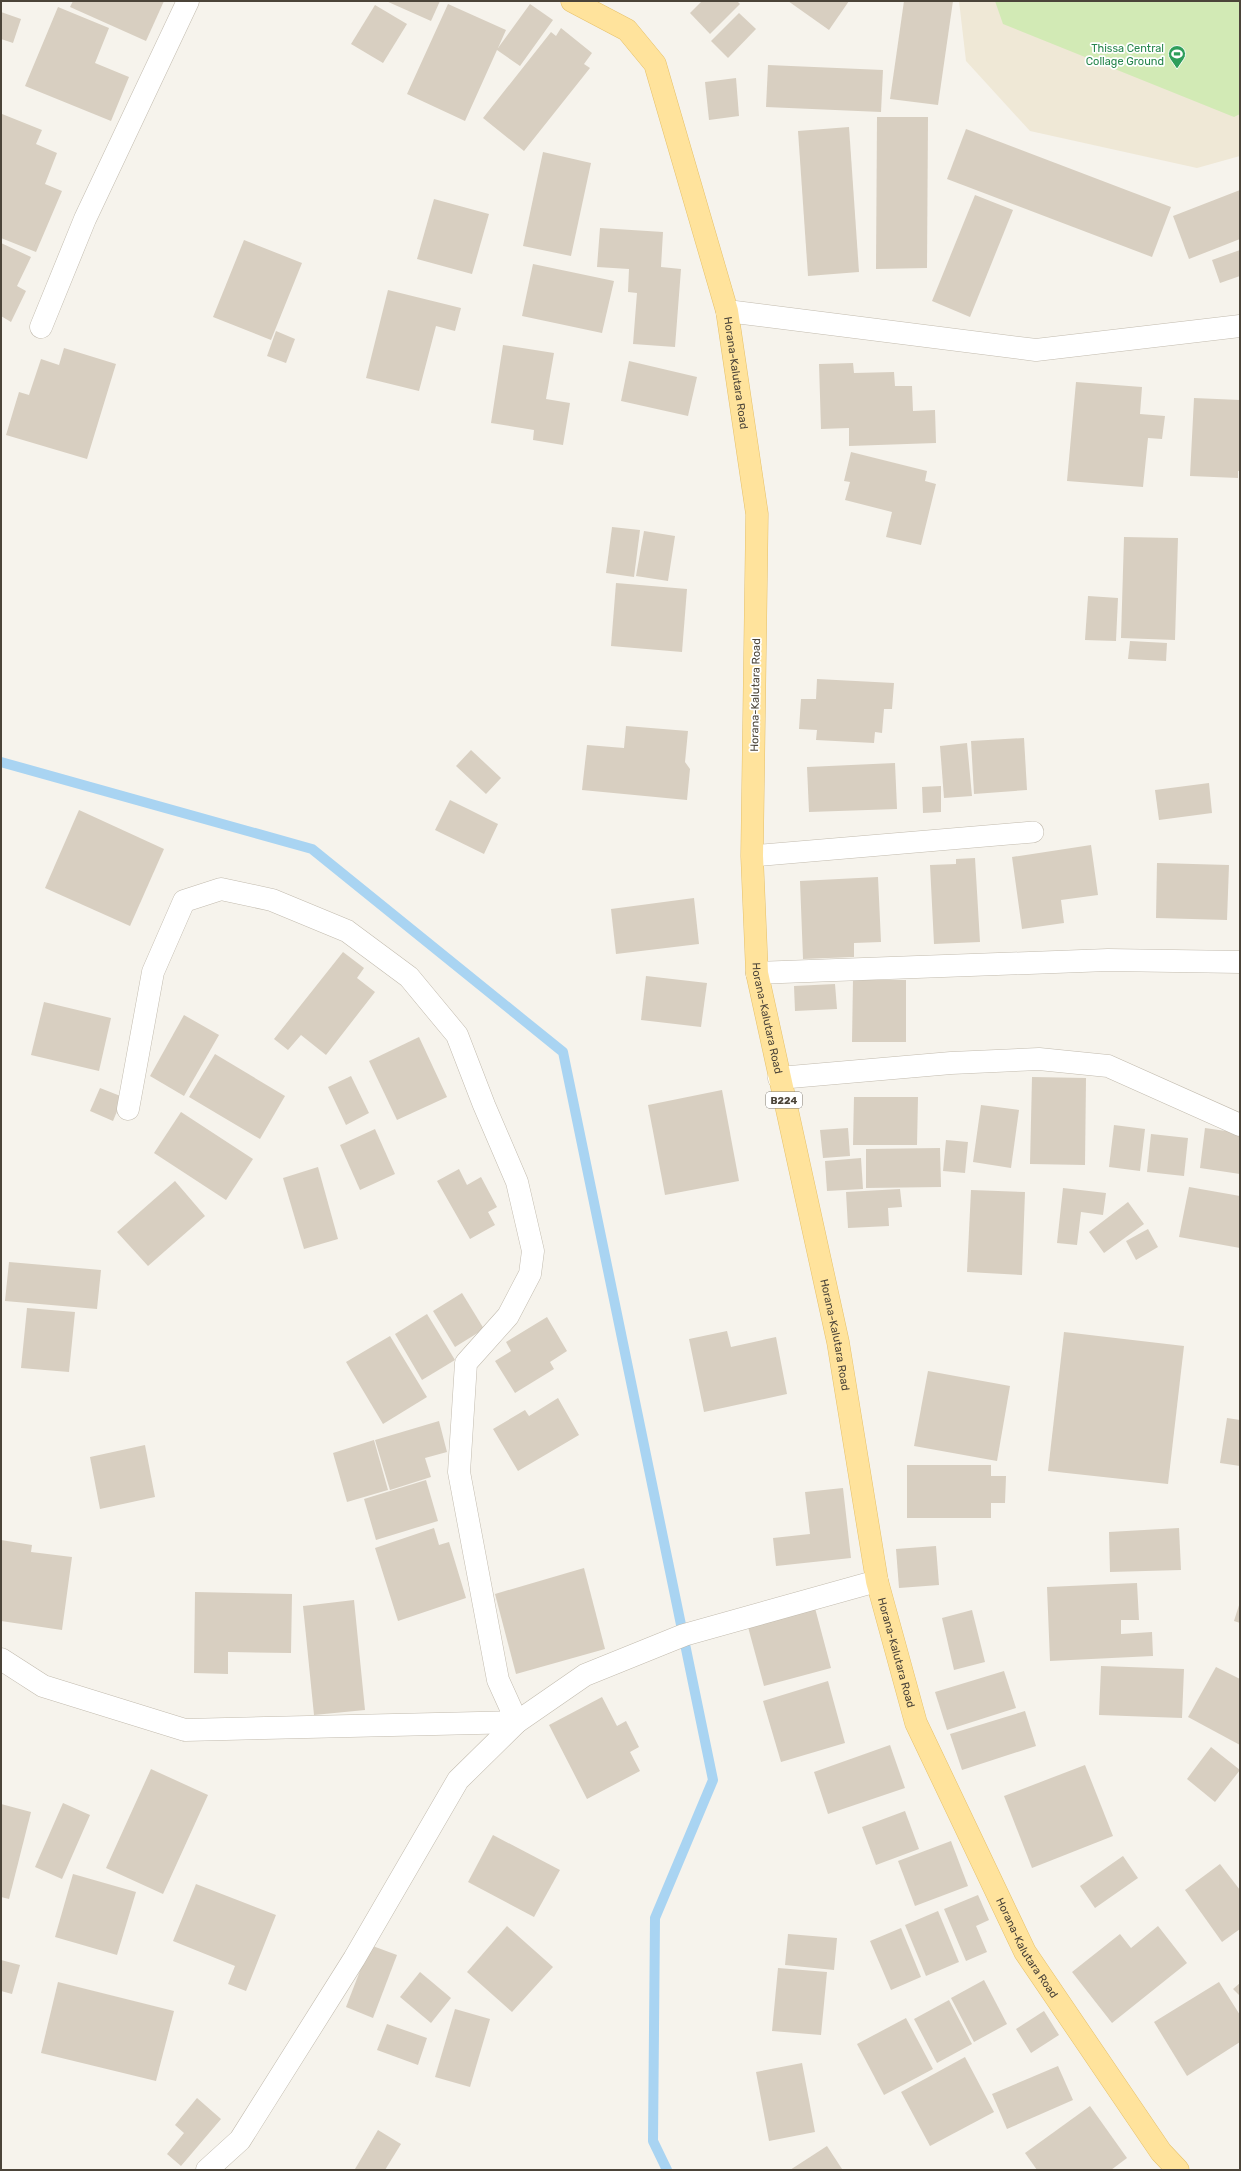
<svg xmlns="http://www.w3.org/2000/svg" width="1241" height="2171" font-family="Rubik,sans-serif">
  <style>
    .education { fill: #efe8d6 }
    .green { fill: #d2eab5 }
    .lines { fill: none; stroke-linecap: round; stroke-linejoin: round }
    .stream { stroke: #a9d4f2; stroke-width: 10 }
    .building { fill: #d8cfc1 }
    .lane-casing { stroke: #c2bbae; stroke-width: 22 }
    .street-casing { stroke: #c2bbae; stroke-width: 23 }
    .primary-casing { stroke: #e6c16a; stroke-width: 23 }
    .lane { stroke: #fff; stroke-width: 21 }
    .street { stroke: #fff; stroke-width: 22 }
    .primary { stroke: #ffe39c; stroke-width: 22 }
    .labels { text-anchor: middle; stroke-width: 3.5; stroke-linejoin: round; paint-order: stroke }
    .shield { fill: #fff; stroke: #817c74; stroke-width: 1 }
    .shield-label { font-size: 10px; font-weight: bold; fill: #4b4439 }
    .leisure-label { font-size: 11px; fill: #27864d; stroke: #fff; text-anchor: end }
    .street-label { font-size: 11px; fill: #4b4439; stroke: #fff }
  </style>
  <rect width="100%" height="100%" fill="#f6f3ec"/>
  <polygon class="education" points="959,1 1240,1 1240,156 1197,168 1030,131 966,61"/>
  <polygon class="green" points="995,1 1240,1 1240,114 1234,117 1003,24"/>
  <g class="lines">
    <polyline class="stream" points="1,762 312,849 563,1052 713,1780 655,1918 653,2141 667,2170"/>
  </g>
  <g class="building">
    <polygon points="73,1 164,1 146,41 70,7"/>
    <polygon points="386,1 440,1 431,21"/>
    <polygon points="702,1 737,1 740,4 710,34 690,13"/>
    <polygon points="788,1 849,1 829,30"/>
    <polygon points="904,1 953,1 938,105 890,99"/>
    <polygon points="448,4 506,30 498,48 530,4 553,20 520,66 497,50 465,121 407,94"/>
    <polygon points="375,5 407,24 383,63 351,44"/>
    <polygon points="58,7 109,28 95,63 129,77 111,121 25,86"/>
    <polygon points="1,12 21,19 13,43 1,39"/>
    <polygon points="739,13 756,29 728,58 711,41"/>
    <polygon points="561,28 592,53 584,64 590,68 524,151 483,118 551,32 556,36"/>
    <polygon points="768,65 883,70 881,112 766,107"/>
    <polygon points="736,78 739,116 709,120 705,82"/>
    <polygon points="2,114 42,130 36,144 57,153 45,184 62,191 36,252 1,238"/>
    <polygon points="877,117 928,117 927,268 876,269"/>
    <polygon points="849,127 859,272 808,276 798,131"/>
    <polygon points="966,129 1171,207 1152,257 947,179"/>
    <polygon points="543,152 591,163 571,256 523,246"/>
    <polygon points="1240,190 1240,239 1189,259 1173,216"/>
    <polygon points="975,195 1013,210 970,317 932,301"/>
    <polygon points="434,199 489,214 472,274 417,259"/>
    <polygon points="600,228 663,232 661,267 681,269 675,347 633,344 637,293 628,292 629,269 597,267"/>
    <polygon points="244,240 302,263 271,340 213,317"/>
    <polygon points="1,243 31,257 17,286 26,291 11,322 1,316"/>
    <polygon points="1240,250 1240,276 1220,283 1212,260"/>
    <polygon points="533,264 614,281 602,333 522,316"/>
    <polygon points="388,290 461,308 455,331 436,326 419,391 366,378"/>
    <polygon points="276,331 295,339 286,363 267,356"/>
    <polygon points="503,345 554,353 546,399 570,403 563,445 533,440 534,430 491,423"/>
    <polygon points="64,348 116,364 87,459 6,435 19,392 29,395 41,359 59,365"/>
    <polygon points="629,361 697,377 688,416 621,401"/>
    <polygon points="853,363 854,373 894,372 895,386 912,386 913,411 935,410 936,443 849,446 849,428 821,429 819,364"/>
    <polygon points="1076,382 1142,387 1140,414 1165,416 1162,439 1148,438 1143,487 1067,481"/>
    <polygon points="1194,398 1240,400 1240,471 1238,471 1238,478 1190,476"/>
    <polygon points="851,452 927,471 925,481 936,484 921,545 886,537 892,512 845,500 850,482 844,481"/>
    <polygon points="612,527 640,530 634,577 606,573"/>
    <polygon points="644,531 675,536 668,581 636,576"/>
    <polygon points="1124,537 1178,538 1175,640 1121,638"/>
    <polygon points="616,583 687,589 682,652 611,646"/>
    <polygon points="1088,596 1118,598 1116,641 1085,640"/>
    <polygon points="1130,641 1167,643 1166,661 1128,659"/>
    <polygon points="817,679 894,683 892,709 884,709 882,733 875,732 874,743 816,740 817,730 799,729 801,699 816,699"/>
    <polygon points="626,726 688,731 685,762 690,769 687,800 582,790 587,745 624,748"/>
    <polygon points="1024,738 1027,790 974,794 971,741"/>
    <polygon points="967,743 972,796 944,798 940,746"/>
    <polygon points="471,750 501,778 486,794 456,766"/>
    <polygon points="895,763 897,809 809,812 807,767"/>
    <polygon points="1209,783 1212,813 1159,820 1155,790"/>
    <polygon points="941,786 941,812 923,813 922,787"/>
    <polygon points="450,800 498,824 484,854 435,830"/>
    <polygon points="79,810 164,849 130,926 45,888"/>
    <polygon points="1091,845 1098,895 1061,900 1064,923 1022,929 1012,857"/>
    <polygon points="975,858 980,942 934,944 930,865 956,864 956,859"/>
    <polygon points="1157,863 1229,865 1227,920 1156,918"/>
    <polygon points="878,877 881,942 854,943 854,957 803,959 800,881"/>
    <polygon points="694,898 699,944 616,954 611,909"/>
    <polygon points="343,952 364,968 357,978 375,992 326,1055 301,1035 288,1050 274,1039"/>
    <polygon points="646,976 707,983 701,1027 641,1020"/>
    <polygon points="853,980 906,980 906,1042 852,1042"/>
    <polygon points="835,984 837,1009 795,1011 794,986"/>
    <polygon points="44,1002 111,1018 99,1071 31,1055"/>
    <polygon points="184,1015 219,1035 184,1096 150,1076"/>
    <polygon points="419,1037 447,1097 397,1120 369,1061"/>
    <polygon points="215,1054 285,1096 260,1139 189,1097"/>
    <polygon points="351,1076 369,1113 346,1125 328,1087"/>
    <polygon points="1032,1077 1086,1078 1085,1165 1030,1164"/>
    <polygon points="100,1088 123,1097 113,1121 90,1111"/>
    <polygon points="722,1090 739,1181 665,1195 648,1105"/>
    <polygon points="854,1097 918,1097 917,1145 853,1145"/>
    <polygon points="981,1105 1019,1110 1011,1168 973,1162"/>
    <polygon points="181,1112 253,1159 226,1200 154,1153"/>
    <polygon points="1114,1125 1145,1129 1140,1171 1109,1167"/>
    <polygon points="848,1128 850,1156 823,1158 820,1130"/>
    <polygon points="1205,1128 1240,1133 1240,1174 1200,1168"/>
    <polygon points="375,1129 395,1174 360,1190 340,1145"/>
    <polygon points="1151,1134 1188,1138 1184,1176 1147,1172"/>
    <polygon points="946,1140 968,1142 965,1173 943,1171"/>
    <polygon points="940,1148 941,1187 866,1188 866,1149"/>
    <polygon points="861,1158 863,1189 827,1191 825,1161"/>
    <polygon points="318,1167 338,1239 304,1249 283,1178"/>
    <polygon points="459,1169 467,1185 481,1177 497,1207 488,1212 495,1225 470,1239 437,1181"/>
    <polygon points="175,1181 205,1216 148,1266 117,1232"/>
    <polygon points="1189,1187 1240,1196 1240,1248 1179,1237"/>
    <polygon points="1063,1188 1106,1193 1103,1215 1081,1212 1077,1245 1057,1243"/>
    <polygon points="900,1189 902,1207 888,1208 889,1226 848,1228 846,1192"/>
    <polygon points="971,1190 1025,1192 1022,1275 967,1272"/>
    <polygon points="1128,1202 1144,1224 1104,1253 1089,1232"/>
    <polygon points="1148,1229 1158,1247 1136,1260 1126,1241"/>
    <polygon points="9,1262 101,1270 97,1309 5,1301"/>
    <polygon points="462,1293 484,1329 455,1347 433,1311"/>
    <polygon points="27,1308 75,1312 69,1372 21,1368"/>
    <polygon points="427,1314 455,1360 422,1380 395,1334"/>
    <polygon points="547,1317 567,1351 550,1362 554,1369 515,1393 495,1361 511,1351 506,1342"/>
    <polygon points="727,1331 731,1347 776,1337 787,1394 704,1412 689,1339"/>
    <polygon points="1064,1332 1184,1346 1168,1484 1048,1471"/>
    <polygon points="390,1336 427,1397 383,1424 346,1362"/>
    <polygon points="928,1371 1010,1386 997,1461 914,1446"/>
    <polygon points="558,1398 579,1435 518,1471 493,1429 525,1410 529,1416"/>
    <polygon points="1227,1418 1240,1420 1240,1466 1220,1463"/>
    <polygon points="439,1421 447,1452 425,1458 431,1477 390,1490 375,1440"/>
    <polygon points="374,1440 388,1490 347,1502 333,1453"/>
    <polygon points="145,1445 155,1497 100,1509 90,1457"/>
    <polygon points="907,1465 991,1465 991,1476 1006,1476 1005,1503 991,1503 991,1518 907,1518"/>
    <polygon points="426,1480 438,1521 376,1540 364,1499"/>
    <polygon points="843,1488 851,1558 776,1566 773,1538 810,1534 805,1492"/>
    <polygon points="434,1528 439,1545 449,1542 466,1598 398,1621 375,1548"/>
    <polygon points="1179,1528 1181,1570 1110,1572 1109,1532"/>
    <polygon points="1,1540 32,1545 31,1552 72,1557 62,1630 1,1621"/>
    <polygon points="936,1546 939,1585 899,1588 896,1549"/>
    <polygon points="584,1568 605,1649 516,1674 495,1594"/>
    <polygon points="1137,1583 1139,1620 1121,1620 1121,1634 1152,1632 1153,1656 1050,1661 1047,1587"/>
    <polygon points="195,1592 292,1594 291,1653 228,1652 228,1674 194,1673"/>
    <polygon points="354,1600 365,1710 314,1715 303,1606"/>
    <polygon points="1240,1602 1240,1623 1234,1621"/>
    <polygon points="815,1608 831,1668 764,1686 748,1627"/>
    <polygon points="972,1610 985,1662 954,1670 942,1618"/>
    <polygon points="1101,1666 1184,1669 1182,1718 1099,1715"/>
    <polygon points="1216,1667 1240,1679 1240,1745 1188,1717"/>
    <polygon points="1004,1671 1016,1708 947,1730 935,1692"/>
    <polygon points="828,1681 845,1743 781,1762 763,1701"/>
    <polygon points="602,1697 617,1726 626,1721 639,1747 630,1752 640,1771 587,1799 549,1725"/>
    <polygon points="1025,1711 1036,1746 962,1770 950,1734"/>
    <polygon points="890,1745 905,1788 828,1814 814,1772"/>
    <polygon points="1211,1747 1240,1770 1215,1802 1187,1779"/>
    <polygon points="1085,1765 1113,1836 1032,1868 1004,1796"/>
    <polygon points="151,1769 208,1795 163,1894 106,1868"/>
    <polygon points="63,1803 90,1815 62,1879 35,1867"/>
    <polygon points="1,1804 31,1812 9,1899 1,1897"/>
    <polygon points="905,1811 919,1849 876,1865 862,1827"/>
    <polygon points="493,1835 560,1870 534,1917 468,1882"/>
    <polygon points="951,1841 968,1886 915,1906 898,1861"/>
    <polygon points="1123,1856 1138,1878 1095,1908 1080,1886"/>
    <polygon points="1220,1864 1240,1890 1240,1929 1222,1942 1185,1890"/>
    <polygon points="73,1874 136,1892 117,1955 55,1937"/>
    <polygon points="196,1884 276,1915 246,1991 228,1984 235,1966 173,1941"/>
    <polygon points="978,1895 989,1920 976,1926 987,1952 966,1961 944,1909"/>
    <polygon points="938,1911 959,1962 926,1976 905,1925"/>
    <polygon points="507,1926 553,1967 512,2012 467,1972"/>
    <polygon points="1158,1926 1187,1963 1112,2023 1072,1972 1120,1934 1131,1948"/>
    <polygon points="901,1928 921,1977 891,1990 870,1941"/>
    <polygon points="788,1934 837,1938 834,1970 785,1965"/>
    <polygon points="370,1945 397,1955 373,2018 346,2007"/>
    <polygon points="1,1960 20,1965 12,1994 1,1991"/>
    <polygon points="778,1968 827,1972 821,2035 772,2031"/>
    <polygon points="420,1972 451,1998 431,2023 400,1997"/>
    <polygon points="984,1980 1007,2024 974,2042 951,1998"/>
    <polygon points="58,1982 174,2011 156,2081 41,2053"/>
    <polygon points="1219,1982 1240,2015 1240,2042 1187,2076 1154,2022"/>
    <polygon points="1240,1983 1240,1996 1233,1989"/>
    <polygon points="949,2000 972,2044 937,2063 914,2019"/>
    <polygon points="455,2009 490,2019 470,2087 435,2077"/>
    <polygon points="1044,2011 1059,2035 1031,2053 1016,2029"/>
    <polygon points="906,2018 933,2069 884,2095 857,2044"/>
    <polygon points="387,2024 427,2038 418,2065 377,2050"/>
    <polygon points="965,2057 994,2112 930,2146 901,2092"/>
    <polygon points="802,2063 815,2132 769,2141 756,2072"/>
    <polygon points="1058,2066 1073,2100 1007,2129 992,2094"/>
    <polygon points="197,2098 221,2119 181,2166 167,2154 184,2133 175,2125"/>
    <polygon points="1090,2106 1127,2158 1111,2170 1037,2170 1025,2153"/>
    <polygon points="378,2130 401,2144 385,2170 356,2170 355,2169"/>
    <polygon points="827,2146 842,2169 840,2170 790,2170"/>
  </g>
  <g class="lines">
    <defs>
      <polyline id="lane" points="752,856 1033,832"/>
      <g id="street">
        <polyline points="727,311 1036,350 1240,326"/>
        <polyline points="41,327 85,219 188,1"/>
        <polyline points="757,973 1108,960 1240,962"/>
        <polyline points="779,1078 951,1063 1039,1059 1108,1066 1240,1125"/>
        <polyline points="1,1659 43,1686 185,1730 517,1722 498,1680 459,1472 466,1363 508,1316 530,1274 533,1251 517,1182 484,1105 457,1035 409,977 347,931 272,900 221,889 184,901 153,972 128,1109"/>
        <polyline points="207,2170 240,2140 354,1959 458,1780 517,1722 585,1675 684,1635 877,1581"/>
      </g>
      <g id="primary">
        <path id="s1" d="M 572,1 L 627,30 L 655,64 L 727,311 L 757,514 L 752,856 L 757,973 L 838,1342 L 877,1581 L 916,1723 L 1025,1952 L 1161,2152 L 1178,2170"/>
      </g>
    </defs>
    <use href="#lane" class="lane-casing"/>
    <use href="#street" class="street-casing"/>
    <use href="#primary" class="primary-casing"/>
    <use href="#lane" class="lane"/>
    <use href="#street" class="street"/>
    <use href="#primary" class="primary"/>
  </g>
  <defs>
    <symbol id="stadium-pin" viewBox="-11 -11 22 30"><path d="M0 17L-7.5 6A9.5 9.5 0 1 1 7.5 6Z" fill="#2e9e5b" stroke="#fff"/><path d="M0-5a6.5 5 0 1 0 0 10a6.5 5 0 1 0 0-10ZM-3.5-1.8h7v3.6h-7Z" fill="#fff"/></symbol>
  </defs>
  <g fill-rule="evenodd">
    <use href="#stadium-pin" x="1167" y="44" width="20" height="27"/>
  </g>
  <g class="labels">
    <rect class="shield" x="766" y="1092" width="36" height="16" rx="3"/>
    <g class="shield-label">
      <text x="784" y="1104">B224</text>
    </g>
    <g class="leisure-label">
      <text x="1164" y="52">Thissa Central<tspan x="1164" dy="13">Collage Ground</tspan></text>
    </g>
    <g class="street-label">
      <text dy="4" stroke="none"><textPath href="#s1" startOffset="426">Horana-Kalutara Road</textPath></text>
      <text transform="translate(755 695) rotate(-89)" y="4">Horana-Kalutara Road</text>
      <text dy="4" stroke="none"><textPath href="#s1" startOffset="1074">Horana-Kalutara Road</textPath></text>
      <text dy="4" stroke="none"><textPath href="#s1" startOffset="1398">Horana-Kalutara Road</textPath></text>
      <text dy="4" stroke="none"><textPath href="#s1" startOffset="1722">Horana-Kalutara Road</textPath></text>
      <text dy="4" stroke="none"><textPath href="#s1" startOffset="2046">Horana-Kalutara Road</textPath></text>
    </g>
  </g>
  <rect width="1241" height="2171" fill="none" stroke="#4b4439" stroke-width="4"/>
</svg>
